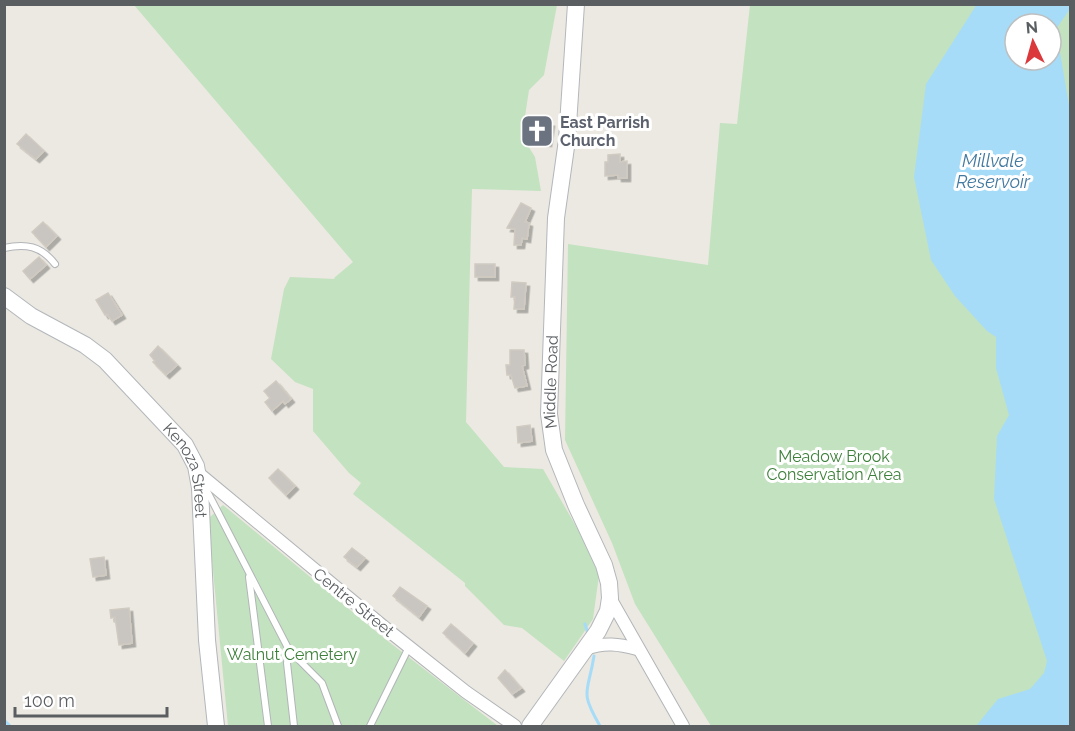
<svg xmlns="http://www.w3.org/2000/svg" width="1075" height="731" font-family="Raleway,sans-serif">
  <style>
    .green { fill: #c3e2c0; fill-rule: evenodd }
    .water { fill: #a6dcf8; fill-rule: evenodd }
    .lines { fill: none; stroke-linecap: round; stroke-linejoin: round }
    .stream { stroke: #a6dcf8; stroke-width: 3 }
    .building { fill: #c9c5c0; stroke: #d0cac1; stroke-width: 1.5; filter: url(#shadow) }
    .lane-casing { stroke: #b2b5b8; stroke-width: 8 }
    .street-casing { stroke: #b2b5b8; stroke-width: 14 }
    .secondary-casing { stroke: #b3b7bb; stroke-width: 18 }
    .lane { stroke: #fff; stroke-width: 6 }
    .street { stroke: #fff; stroke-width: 12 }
    .secondary { stroke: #fff; stroke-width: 16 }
    .labels { text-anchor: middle; stroke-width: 6; stroke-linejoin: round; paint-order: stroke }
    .worship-label { font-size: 16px; font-weight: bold; fill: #5b616d; stroke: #fff; text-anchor: start }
    .street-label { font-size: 16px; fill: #5a5e61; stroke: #fff }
    .park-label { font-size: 16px; fill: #3e803b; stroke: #fff }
    .water-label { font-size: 18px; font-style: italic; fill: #4279a0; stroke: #fff }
  </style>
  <defs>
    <filter id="shadow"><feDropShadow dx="3.5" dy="3.5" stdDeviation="0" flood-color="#0004"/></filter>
  </defs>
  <rect width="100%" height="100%" fill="#ece9e2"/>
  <g class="green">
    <polygon points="134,5 557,5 544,75 529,90 522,136 535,157 541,191 472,189 466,422 504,467 543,469 600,568 593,619 564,661 522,628 504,625 465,586 465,583 353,494 361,483 349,473 313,431 313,389 295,382 271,359 284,289 290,277 335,279 334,278 353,262"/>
    <path d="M 750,5 L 1070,5 L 1070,726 L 711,726 L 635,604 L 612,543 L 565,440 L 568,244 L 708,265 L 720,123 L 737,124 ZM 1015,24 L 1051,24 L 1051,60 L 1015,60 Z"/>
    <polygon points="223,505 389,642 498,726 228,726 208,519"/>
  </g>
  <path class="water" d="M 977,4 L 1070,5 L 1070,9 L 1056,29 L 1070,111 L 1070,726 L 976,726 L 998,699 L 1030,689 L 1044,673 L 1047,661 L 994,499 L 997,436 L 1009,415 L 996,368 L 996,337 L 987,331 L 955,296 L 931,260 L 914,177 L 926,84 ZM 1015,24 L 1051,24 L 1051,60 L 1015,60 Z"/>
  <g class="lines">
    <g class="stream">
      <polyline points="585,624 588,634"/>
      <path d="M 594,656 C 588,694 579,690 600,726"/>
      <polyline points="4,720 10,726"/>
    </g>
  </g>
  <g class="building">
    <polygon points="531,120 551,123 548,143 528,140"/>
    <polygon points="26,134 44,151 36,159 17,144"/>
    <polygon points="620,154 620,162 627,161 627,178 618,178 618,175 605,176 605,162 608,162 608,155"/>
    <polygon points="521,203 531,208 525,222 529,223 527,239 522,238 521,245 514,245 515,229 507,228"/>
    <polygon points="43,222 57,236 46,247 32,232"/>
    <polygon points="39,257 46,265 30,279 23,271"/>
    <rect x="475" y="264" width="20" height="13"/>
    <polygon points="512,282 526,283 524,309 514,309 515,297 511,297"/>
    <polygon points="108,293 122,315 112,321 107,314 105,315 96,300"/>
    <polygon points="158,346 177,365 166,375 153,362 155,361 150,355"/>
    <polygon points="510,350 524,350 525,365 522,366 527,386 515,388 511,375 507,375 506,365 510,365"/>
    <polygon points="276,381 291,399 285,404 283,401 272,411 265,402 270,398 264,391"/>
    <polygon points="530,425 532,441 518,443 517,427"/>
    <polygon points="278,469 295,486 286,495 269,478"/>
    <polygon points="352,548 365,558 357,567 344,557"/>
    <polygon points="104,557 106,575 93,577 90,559"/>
    <polygon points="400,587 427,606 419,617 393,596"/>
    <polygon points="129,608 132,643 119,645 115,617 111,618 110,610"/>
    <polygon points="451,624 473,643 465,653 443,633"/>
    <polygon points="505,670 521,688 512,694 498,678"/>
  </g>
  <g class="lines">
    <defs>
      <g id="lane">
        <path d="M 4,248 C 26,243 41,246 55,264"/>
        <polyline points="206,489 289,650 322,683 338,726"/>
        <polyline points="249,577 268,726"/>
        <polyline points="289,650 287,663 294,726"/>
        <polyline points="370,726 409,647"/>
      </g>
      <g id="street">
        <polyline points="197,472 384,627 466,692 515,726"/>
        <polyline points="610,598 683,726"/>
        <path d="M 586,649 C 604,642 619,644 637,649"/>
      </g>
      <g id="secondary">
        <path id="s1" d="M 4,296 L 31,316 L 85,345 L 105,360 L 185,445 L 196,466 L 200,488 L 207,640 L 216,726"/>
        <path id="s2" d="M 530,726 L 598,631 L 608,611 L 610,598 L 609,583 L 604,565 L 576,505 L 554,450 L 549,414 L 556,218 L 567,140 L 576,4"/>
      </g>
    </defs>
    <use href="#lane" class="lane-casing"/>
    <use href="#street" class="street-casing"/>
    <use href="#secondary" class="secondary-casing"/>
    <use href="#lane" class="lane"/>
    <use href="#street" class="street"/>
    <use href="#secondary" class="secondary"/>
  </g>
  <defs>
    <symbol id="church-square" viewBox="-11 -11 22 22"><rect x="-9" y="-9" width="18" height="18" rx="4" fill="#6b7280" stroke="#fff"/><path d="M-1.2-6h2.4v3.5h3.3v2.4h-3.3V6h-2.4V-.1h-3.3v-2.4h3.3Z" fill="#fff"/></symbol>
  </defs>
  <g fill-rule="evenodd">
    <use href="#church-square" x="518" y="112" width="38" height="38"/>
  </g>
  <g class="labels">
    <g class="worship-label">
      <text x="560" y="128">East Parrish<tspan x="560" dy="18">Church</tspan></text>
    </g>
    <g class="street-label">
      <text dy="6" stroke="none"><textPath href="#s2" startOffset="380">Middle Road</textPath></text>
      <text dy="6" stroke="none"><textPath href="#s1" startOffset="261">Kenoza Street</textPath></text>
      <text transform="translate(354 602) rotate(39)" y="6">Centre Street</text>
    </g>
    <g class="park-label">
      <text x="834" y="462">Meadow Brook<tspan x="834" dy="18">Conservation Area</tspan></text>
      <text x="292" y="660">Walnut Cemetery</text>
    </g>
    <g class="water-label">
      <text x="993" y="167">Millvale<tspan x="993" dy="21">Reservoir</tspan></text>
    </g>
  </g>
  <rect width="1075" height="731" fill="none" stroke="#5a5e61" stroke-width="12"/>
  <g transform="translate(1033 42) rotate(355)"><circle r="28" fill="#ffffff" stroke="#bdbfc0" stroke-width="1.5"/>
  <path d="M0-4.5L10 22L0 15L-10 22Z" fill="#db383b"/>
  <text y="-9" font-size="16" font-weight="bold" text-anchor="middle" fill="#5a5e61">N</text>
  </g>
  <path d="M15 707v9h152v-9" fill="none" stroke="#5a5e61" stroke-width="3"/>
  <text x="24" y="707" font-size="18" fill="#5a5e61" stroke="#ffffff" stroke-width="4.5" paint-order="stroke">100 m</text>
</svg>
